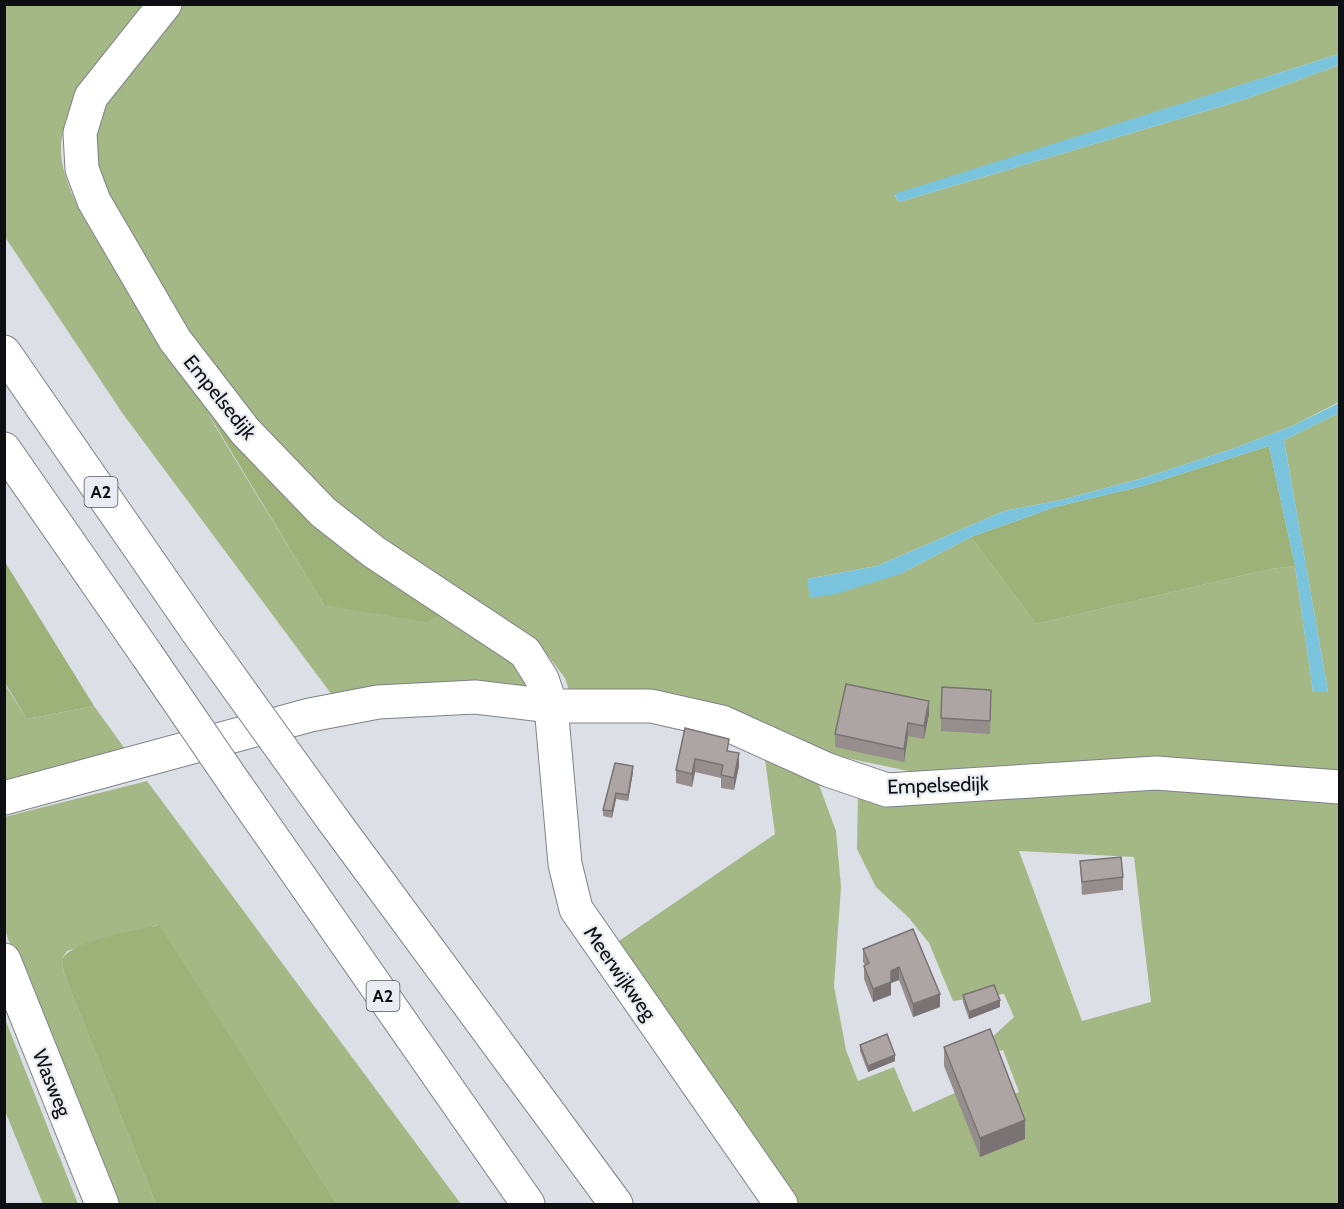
<svg xmlns="http://www.w3.org/2000/svg" width="1344" height="1209" font-family="Cabin,sans-serif">
  <style>
    .green { fill: #a4b886; fill-rule: evenodd }
    .forest { fill: #9cb279 }
    .water { fill: #7ac3dd }
    .lines { fill: none; stroke-linecap: round; stroke-linejoin: round }
    .minor-casing { stroke: #7e8288; stroke-width: 35 }
    .highway-casing { stroke: #7e8288; stroke-width: 35 }
    .minor { stroke: #fff; stroke-width: 33 }
    .highway { stroke: #fff; stroke-width: 33 }
    .highway-bridge-casing { stroke: #7e8288; stroke-width: 35; stroke-linecap: butt }
    .highway-bridge { stroke: #fff; stroke-width: 33 }
    .wall { fill: #958e8d }
    .shaded-wall { fill: #797473 }
    .building { fill: #ada5a4; stroke: #797473; stroke-width: 1.5 }
    .labels { text-anchor: middle; stroke-width: 4.5; stroke-linejoin: round; paint-order: stroke }
    .shield { fill: #e9edf3; stroke: #505256; stroke-width: 1.5 }
    .shield-label { font-size: 18px; font-weight: bold; fill: #0e0f12 }
    .street-label { font-size: 20px; fill: #0e0f12; stroke: #e9edf3 }
  </style>
  <rect width="100%" height="100%" fill="#dcdfe6"/>
  <g class="green">
    <path d="M 4,5 L 149,5 C 120,42 61,102 61,150 C 60,209 160,326 192,381 C 201,396 207,411 215,426 C 251,486 288,545 324,605 L 442,614 L 511,652 L 526,681 L 521,694 L 335,699 L 123,414 L 5,237 Z"/>
    <polygon points="178,5 1339,5 1339,54 894,195 899,202 1246,99 1339,65 1339,402 1292,426 1232,449 1143,478 1061,500 1004,511 877,566 807,579 900,574 971,537 1036,624 1270,569 1295,566 1313,692 1328,692 1284,440 1339,413 1339,777 913,772 572,700 565,678 549,657 504,618 345,513 279,448 195,340 85,164 96,113"/>
    <polygon points="4,683 27,719 94,706 125,749 5,780"/>
    <path d="M 764,752 L 815,774 L 836,831 L 841,887 L 834,986 L 846,1050 L 858,1081 L 894,1067 L 913,1112 L 957,1092 L 980,1155 L 1025,1138 L 1010,1096 L 1019,1092 L 1003,1050 L 995,1052 L 989,1040 L 1014,1017 L 1004,994 L 953,1001 L 929,943 L 909,918 L 876,887 L 857,849 L 858,795 L 1206,787 L 1339,798 L 1339,1204 L 797,1204 L 613,945 L 775,834 ZM 1019,851 L 1134,857 L 1151,1002 L 1082,1021 Z"/>
    <polygon points="147,781 461,1204 337,1204 158,925 67,951 62,959 64,974 156,1204 115,1204 29,998 5,930 4,817"/>
    <polygon points="5,1019 78,1204 43,1204 5,1111"/>
  </g>
  <g class="forest">
    <polygon points="192,381 318,525 384,579 442,614 427,622 324,605 214,423"/>
    <polygon points="1269,446 1295,566 1270,569 1036,624 971,537 1055,507 1143,486"/>
    <polygon points="5,562 94,706 27,719 5,683"/>
    <path d="M 159,925 L 337,1204 L 156,1204 L 64,974 L 62,959 C 75,939 135,931 159,925 Z"/>
  </g>
  <g class="water">
    <polygon points="1339,54 1339,65 1246,99 899,202 894,194"/>
    <polygon points="1339,403 1339,413 1284,440 1328,692 1313,692 1295,566 1269,446 1143,486 1055,507 971,537 900,574 836,594 810,598 807,579 877,566 1004,511 1061,500 1143,478 1232,449 1292,426"/>
  </g>
  <g class="lines">
    <defs>
      <g id="minor">
        <polyline points="165,4 91,97 80,133 82,169 94,201 175,340 245,431 323,512 374,552 525,652 542,679 551,706 565,864 576,909 781,1204"/>
        <polyline points="4,798 310,715 378,702 475,697 551,706 651,706 722,722 828,770 887,790 1156,773 1340,787"/>
        <polyline points="4,960 102,1204"/>
      </g>
      <g id="highway">
        <polyline points="4,352 197,631"/>
        <polyline points="4,449 147,655"/>
        <polyline points="238,788 528,1204"/>
        <polyline points="333,820 616,1204"/>
      </g>
    </defs>
    <use href="#minor" class="minor-casing"/>
    <use href="#highway" class="highway-casing"/>
    <use href="#minor" class="minor"/>
    <use href="#highway" class="highway"/>
    <defs>
      <g id="highway-bridge">
        <polyline points="197,631 333,820"/>
        <polyline points="147,655 238,788"/>
      </g>
    </defs>
    <use href="#highway-bridge" class="highway-bridge-casing"/>
    <use href="#highway-bridge" class="highway-bridge"/>
  </g>
  <g class="wall">
    <polygon points="991,703 990,734 941,731 941,718"/>
    <polygon points="929,714 924,739 908,736 904,762 835,747 835,734"/>
    <polygon points="685,728 729,751 739,766 734,790 721,788 721,778 695,772 692,787 676,783 676,770"/>
    <polygon points="615,763 633,772 628,801 616,799 612,818 603,816 603,810"/>
    <polygon points="1080,861 1123,877 1123,890 1082,895"/>
    <polygon points="913,929 940,1007 913,1017 899,980 891,983 891,995 873,1002 864,979 864,966 865,965 863,962 863,949"/>
    <polygon points="963,995 1000,1007 969,1019 963,1002"/>
    <polygon points="860,1045 895,1061 868,1072 860,1051"/>
    <polygon points="944,1047 1025,1139 980,1157 944,1066"/>
  </g>
  <g class="shaded-wall">
    <polygon points="929,701 929,714 924,739 924,726"/>
    <polygon points="908,723 908,736 904,762 904,749"/>
    <polygon points="739,753 739,766 734,790 734,778"/>
    <polygon points="695,759 695,772 692,787 692,774"/>
    <polygon points="633,766 633,772 628,801 628,795"/>
    <polygon points="616,793 616,799 612,818 612,811"/>
    <polygon points="899,967 899,980 891,983 891,995 873,1002 873,989 891,971"/>
    <polygon points="940,994 940,1007 913,1017 913,1004"/>
    <polygon points="1000,1000 1000,1007 969,1019 969,1012"/>
    <polygon points="895,1055 895,1061 868,1072 868,1066"/>
    <polygon points="1025,1120 1025,1139 980,1157 980,1138"/>
  </g>
  <g class="building">
    <polygon points="846,684 929,701 924,726 908,723 904,749 835,734"/>
    <polygon points="942,687 991,690 990,721 941,718"/>
    <polygon points="685,728 729,739 727,751 739,753 734,778 721,775 723,765 695,759 692,774 676,770"/>
    <polygon points="615,763 633,766 628,795 616,793 612,811 603,810"/>
    <polygon points="1121,857 1123,877 1082,882 1080,861"/>
    <polygon points="913,929 940,994 913,1004 899,967 891,971 891,982 873,989 864,966 869,963 863,949"/>
    <polygon points="994,985 1000,1000 969,1012 963,995"/>
    <polygon points="990,1029 1025,1120 980,1138 944,1047"/>
    <polygon points="887,1034 895,1055 868,1066 860,1045"/>
  </g>
  <g class="labels">
    <g class="shield">
      <rect x="84.5" y="477" width="33" height="30" rx="4.5"/>
      <rect x="366.5" y="981" width="33" height="30" rx="4.5"/>
    </g>
    <g class="shield-label">
      <text x="101" y="498">A2</text>
      <text x="383" y="1002">A2</text>
    </g>
    <g class="street-label">
      <text transform="translate(220 397) rotate(51)" y="7">Empelsedijk</text>
      <text transform="translate(938 785) rotate(-2)" y="7">Empelsedijk</text>
      <text transform="translate(620 973) rotate(55)" y="7">Meerwijkweg</text>
      <text transform="translate(52 1083) rotate(68)" y="7">Wasweg</text>
    </g>
  </g>
  <rect width="1344" height="1209" fill="none" stroke="#0e0f12" stroke-width="12"/>
</svg>
